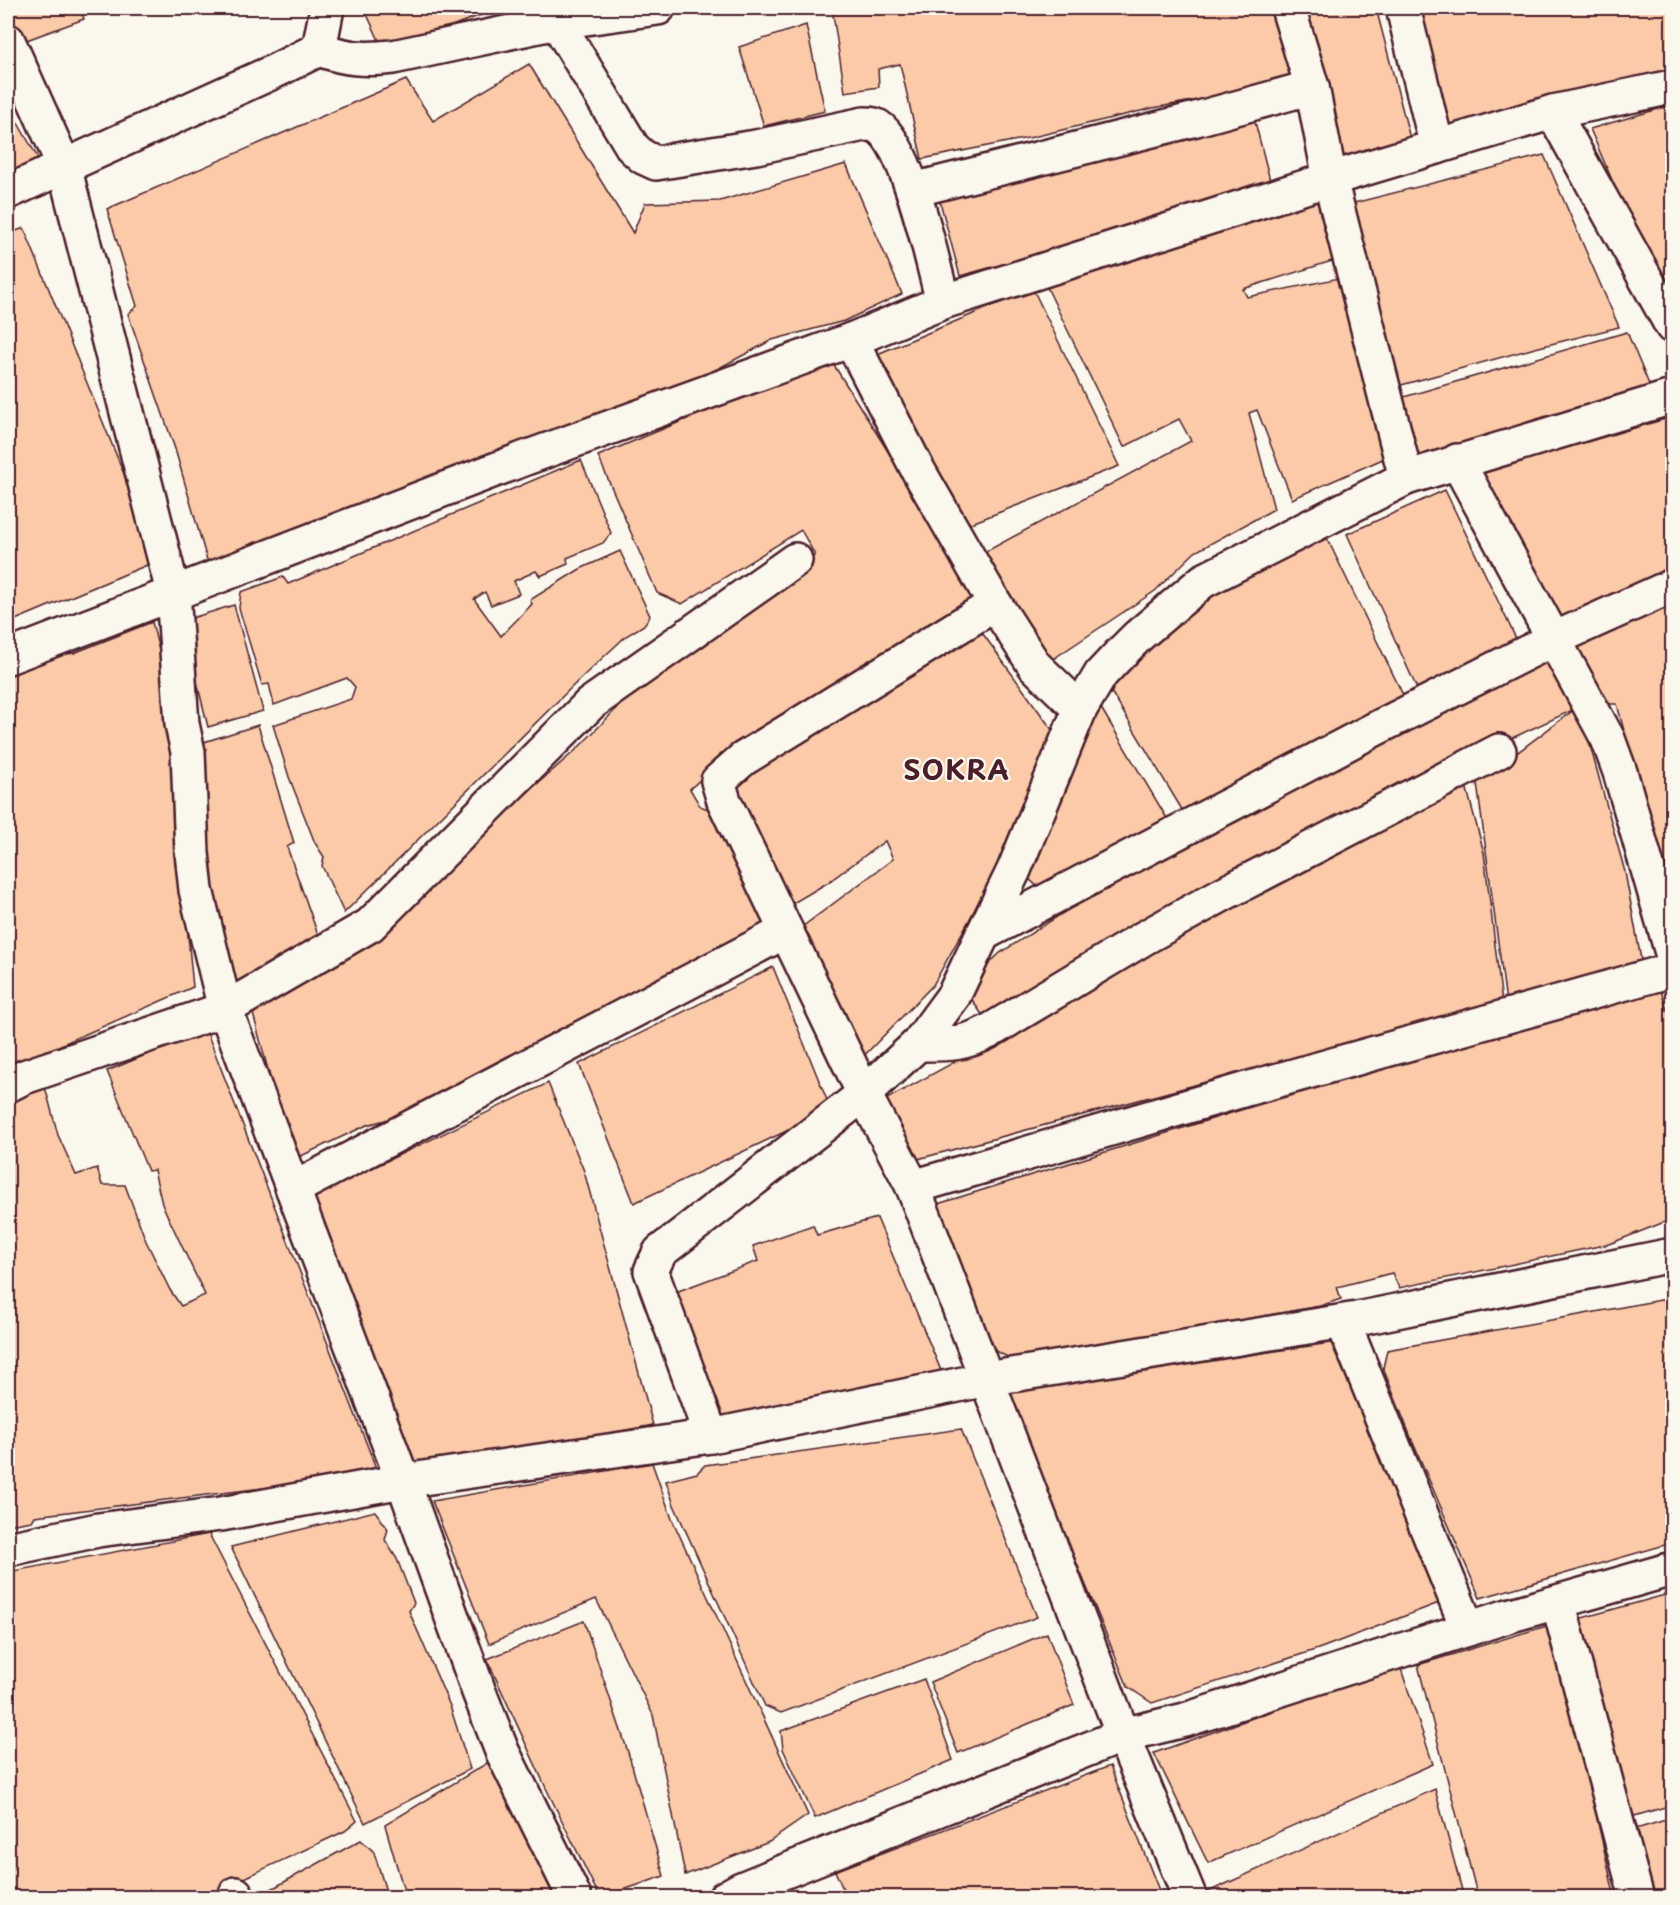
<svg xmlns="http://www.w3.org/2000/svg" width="1680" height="1905" font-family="'Playpen Sans',sans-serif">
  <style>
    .building { fill: #facaa9; stroke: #4a1f2b; stroke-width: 1.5 }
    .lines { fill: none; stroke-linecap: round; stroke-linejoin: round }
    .street-casing { stroke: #4a1f2b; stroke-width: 38 }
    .street { stroke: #fbf7ec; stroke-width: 33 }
    .labels { text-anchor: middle; stroke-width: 4.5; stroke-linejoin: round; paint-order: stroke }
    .district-label { font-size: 27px; font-weight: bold; letter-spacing: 1.5px; fill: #4a1f2b; stroke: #fbf7ec }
  </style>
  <rect width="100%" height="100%" fill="#fbf7ec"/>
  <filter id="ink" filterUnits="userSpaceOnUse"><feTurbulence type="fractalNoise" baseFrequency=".0167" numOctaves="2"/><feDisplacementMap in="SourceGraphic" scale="12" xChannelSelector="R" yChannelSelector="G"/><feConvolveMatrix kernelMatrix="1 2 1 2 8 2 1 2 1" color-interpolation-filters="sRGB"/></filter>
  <g filter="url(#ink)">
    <g class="building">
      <polygon points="8,8 80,8 84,19 13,45 8,32"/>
      <polygon points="364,8 500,8 384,51"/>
      <polygon points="832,8 1278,8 1298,82 1153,108 1033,137 922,159 900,64 878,69 879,87 845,92"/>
      <polygon points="1302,8 1376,8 1412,146 1342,162"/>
      <polygon points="1408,8 1672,8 1672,75 1444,136"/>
      <polygon points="806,25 825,111 764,126 739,47"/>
      <polygon points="529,64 633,233 645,203 720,201 846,164 902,294 844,321 772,340 662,398 209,567 175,449 128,314 137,306 107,209 406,80 433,121"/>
      <polygon points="1672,105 1672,292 1666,281 1656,282 1590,129"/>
      <polygon points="8,106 38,158 28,172 8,181"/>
      <polygon points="1253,114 1272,188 960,276 939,198"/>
      <polygon points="1544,155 1619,327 1535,348 1394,387 1350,204"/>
      <polygon points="1317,191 1335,260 1243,289 1247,297 1339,278 1394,454 1292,499 1257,410 1249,413 1274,509 1195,552 1155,591 1047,663 985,552 1191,441 1179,419 1124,447 1043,279"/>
      <polygon points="24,228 159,560 8,623 8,234"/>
      <polygon points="1033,289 1119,466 964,526 875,355"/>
      <polygon points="1627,332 1653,394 1437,459 1412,455 1397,399"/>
      <polygon points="827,354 919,501 984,596 736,747 690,789 700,806 719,813 768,927 400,1116 367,1125 299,1157 279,1111 251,1006 481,833 577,749 626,699 719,625 815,555 801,530 682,604 657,593 598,456 759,389"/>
      <polygon points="1672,417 1672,576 1561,624 1481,473"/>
      <polygon points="581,460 611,533 603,543 567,558 568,564 540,576 536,571 514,581 519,594 491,605 485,592 474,599 501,636 532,604 530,600 580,569 620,551 650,616 644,625 626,636 579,680 344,913 322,866 324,857 315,843 289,777 273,725 351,699 355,687 347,678 274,705 269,684 262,685 239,608 241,592 283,577 288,584"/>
      <polygon points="1445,490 1518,643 1419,693 1347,534"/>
      <polygon points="1325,534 1404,697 1184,813 1110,690 1210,588"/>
      <polygon points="1672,596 1672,915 1617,704 1594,704 1567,644"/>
      <polygon points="234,605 263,711 208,727 182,621"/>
      <polygon points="152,622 175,715 184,894 193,987 8,1068 8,674 52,656 74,653"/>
      <polygon points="978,627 1053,731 1029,804 1003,859 933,985 855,1065 794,933 893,859 885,841 827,883 785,908 757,840 759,835 735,782"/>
      <polygon points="1542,651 1575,709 1475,755 983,1016 964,988 1000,953 1129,871"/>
      <polygon points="1098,703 1168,820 1038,887 1019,870"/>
      <polygon points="1575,709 1588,738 1625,872 1642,965 1506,1002 1477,783"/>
      <polygon points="258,725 294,843 287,847 323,949 234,997 206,903 198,751 204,742"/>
      <polygon points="1465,782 1484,853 1502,1003 914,1160 885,1100"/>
      <polygon points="773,967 831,1110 634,1203 579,1064"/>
      <polygon points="1658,981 1672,1026 1672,1235 1667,1221 1609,1244 1399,1288 1392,1273 1337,1287 1341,1299 1320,1306 1014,1360 991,1349 931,1206"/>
      <polygon points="206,1030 376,1468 370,1475 35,1516 32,1521 8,1525 8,1097 44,1083 58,1135 76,1175 97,1168 102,1185 125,1185 146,1241 170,1290 181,1306 205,1295 162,1204 154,1170 148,1171 107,1071"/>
      <polygon points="548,1083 584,1171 653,1425 563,1442 419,1477 304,1201"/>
      <polygon points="877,1218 947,1385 714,1427 665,1296 758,1261 753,1246 813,1225 817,1235"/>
      <polygon points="1672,1298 1672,1543 1480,1598 1414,1445 1383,1368 1387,1350"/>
      <polygon points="1331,1343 1444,1601 1321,1648 1152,1703 1128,1687 1005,1390"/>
      <polygon points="961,1429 1037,1617 781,1713 765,1706 674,1505 666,1481 697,1473 705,1465"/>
      <polygon points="652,1463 672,1519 808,1815 769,1842 685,1875 653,1715 596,1599 489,1644 432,1501"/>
      <polygon points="375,1511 388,1529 385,1540 397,1559 414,1603 409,1611 450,1706 470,1769 365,1823 231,1547"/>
      <polygon points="209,1534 357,1821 345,1831 223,1888 207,1898 8,1898 8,1572"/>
      <polygon points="1672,1593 1672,1805 1621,1820 1571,1621"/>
      <polygon points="584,1621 628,1752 664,1876 600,1898 546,1788 487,1659"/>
      <polygon points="1553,1624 1615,1898 1478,1898 1418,1665"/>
      <polygon points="1047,1633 1074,1705 958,1753 930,1682"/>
      <polygon points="1400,1666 1433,1764 1208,1863 1154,1753"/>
      <polygon points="924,1679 953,1760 815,1818 783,1749 781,1731"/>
      <polygon points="497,1757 561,1898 406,1898 385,1825"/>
      <polygon points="1110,1766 1162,1898 847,1898 835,1871"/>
      <polygon points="1435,1789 1464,1898 1210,1898 1208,1892"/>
      <polygon points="1672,1818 1672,1898 1641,1898 1623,1833"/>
      <polygon points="361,1840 374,1852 388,1898 255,1898"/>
      <polygon points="833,1890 836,1898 809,1898"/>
    </g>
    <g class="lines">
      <defs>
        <g id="street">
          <path d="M 658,8 L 557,22 L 633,148 L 643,157 L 656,163 L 756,147 L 864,124 C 868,124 874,124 877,126 C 909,145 933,265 943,302"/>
          <polyline points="1288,8 1312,87 1330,179 1553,112 1672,87"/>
          <polyline points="1403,8 1437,147"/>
          <polyline points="8,41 64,166 173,592 182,724 188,752 192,853 196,890 225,1009 403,1481 479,1692 502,1751 575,1898"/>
          <path d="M 319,49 C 347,59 363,60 393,57 L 557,22 L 552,8"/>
          <polyline points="1553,112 1672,326"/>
          <polygon points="1330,179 1406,478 1203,581 1138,636 1117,657 1101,674 1080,709 1035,666 995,604 918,470 851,340 943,302"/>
          <polyline points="913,190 1196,119 1312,87"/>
          <polyline points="8,192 275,71 319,49 327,8"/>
          <polyline points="1457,461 1608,739 1620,772 1672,953"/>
          <polyline points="1406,478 1672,397"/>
          <polyline points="995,604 743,759 718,781 724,801 864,1094 913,1187 1123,1735 1190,1898"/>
          <polyline points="8,657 523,459 851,340"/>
          <polyline points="983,934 1375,729 1554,639 1672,586"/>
          <path d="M 918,1044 C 947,1044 962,1045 988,1032 L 1144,938 L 1223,894 L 1499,751"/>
          <polyline points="8,1085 24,1077 225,1009 370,925 590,704 795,560"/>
          <polyline points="913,1187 1243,1090 1672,970"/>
          <polyline points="293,1189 786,931"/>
          <polyline points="1343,1322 1468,1629"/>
          <polyline points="711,1436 651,1271 660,1252 864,1094 918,1044 954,995 983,934 1014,870 1080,709"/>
          <polyline points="8,1549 98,1530 221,1514 403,1481 711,1436 987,1379 1357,1319 1672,1255"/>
          <polyline points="1558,1602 1637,1898"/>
          <polyline points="236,1894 238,1898"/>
          <polyline points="725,1898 741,1889 1123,1735 1185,1720 1508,1616 1672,1569"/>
        </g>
      </defs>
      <use href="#street" class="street-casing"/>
      <use href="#street" class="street"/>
    </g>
  </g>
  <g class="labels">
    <g class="district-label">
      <text x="957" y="780">SOKRA</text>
    </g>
  </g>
  <rect width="1680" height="1905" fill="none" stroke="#fbf7ec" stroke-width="30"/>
  <rect x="15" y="15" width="1650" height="1875" fill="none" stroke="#4a1f2b" stroke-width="2" filter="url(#ink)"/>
</svg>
